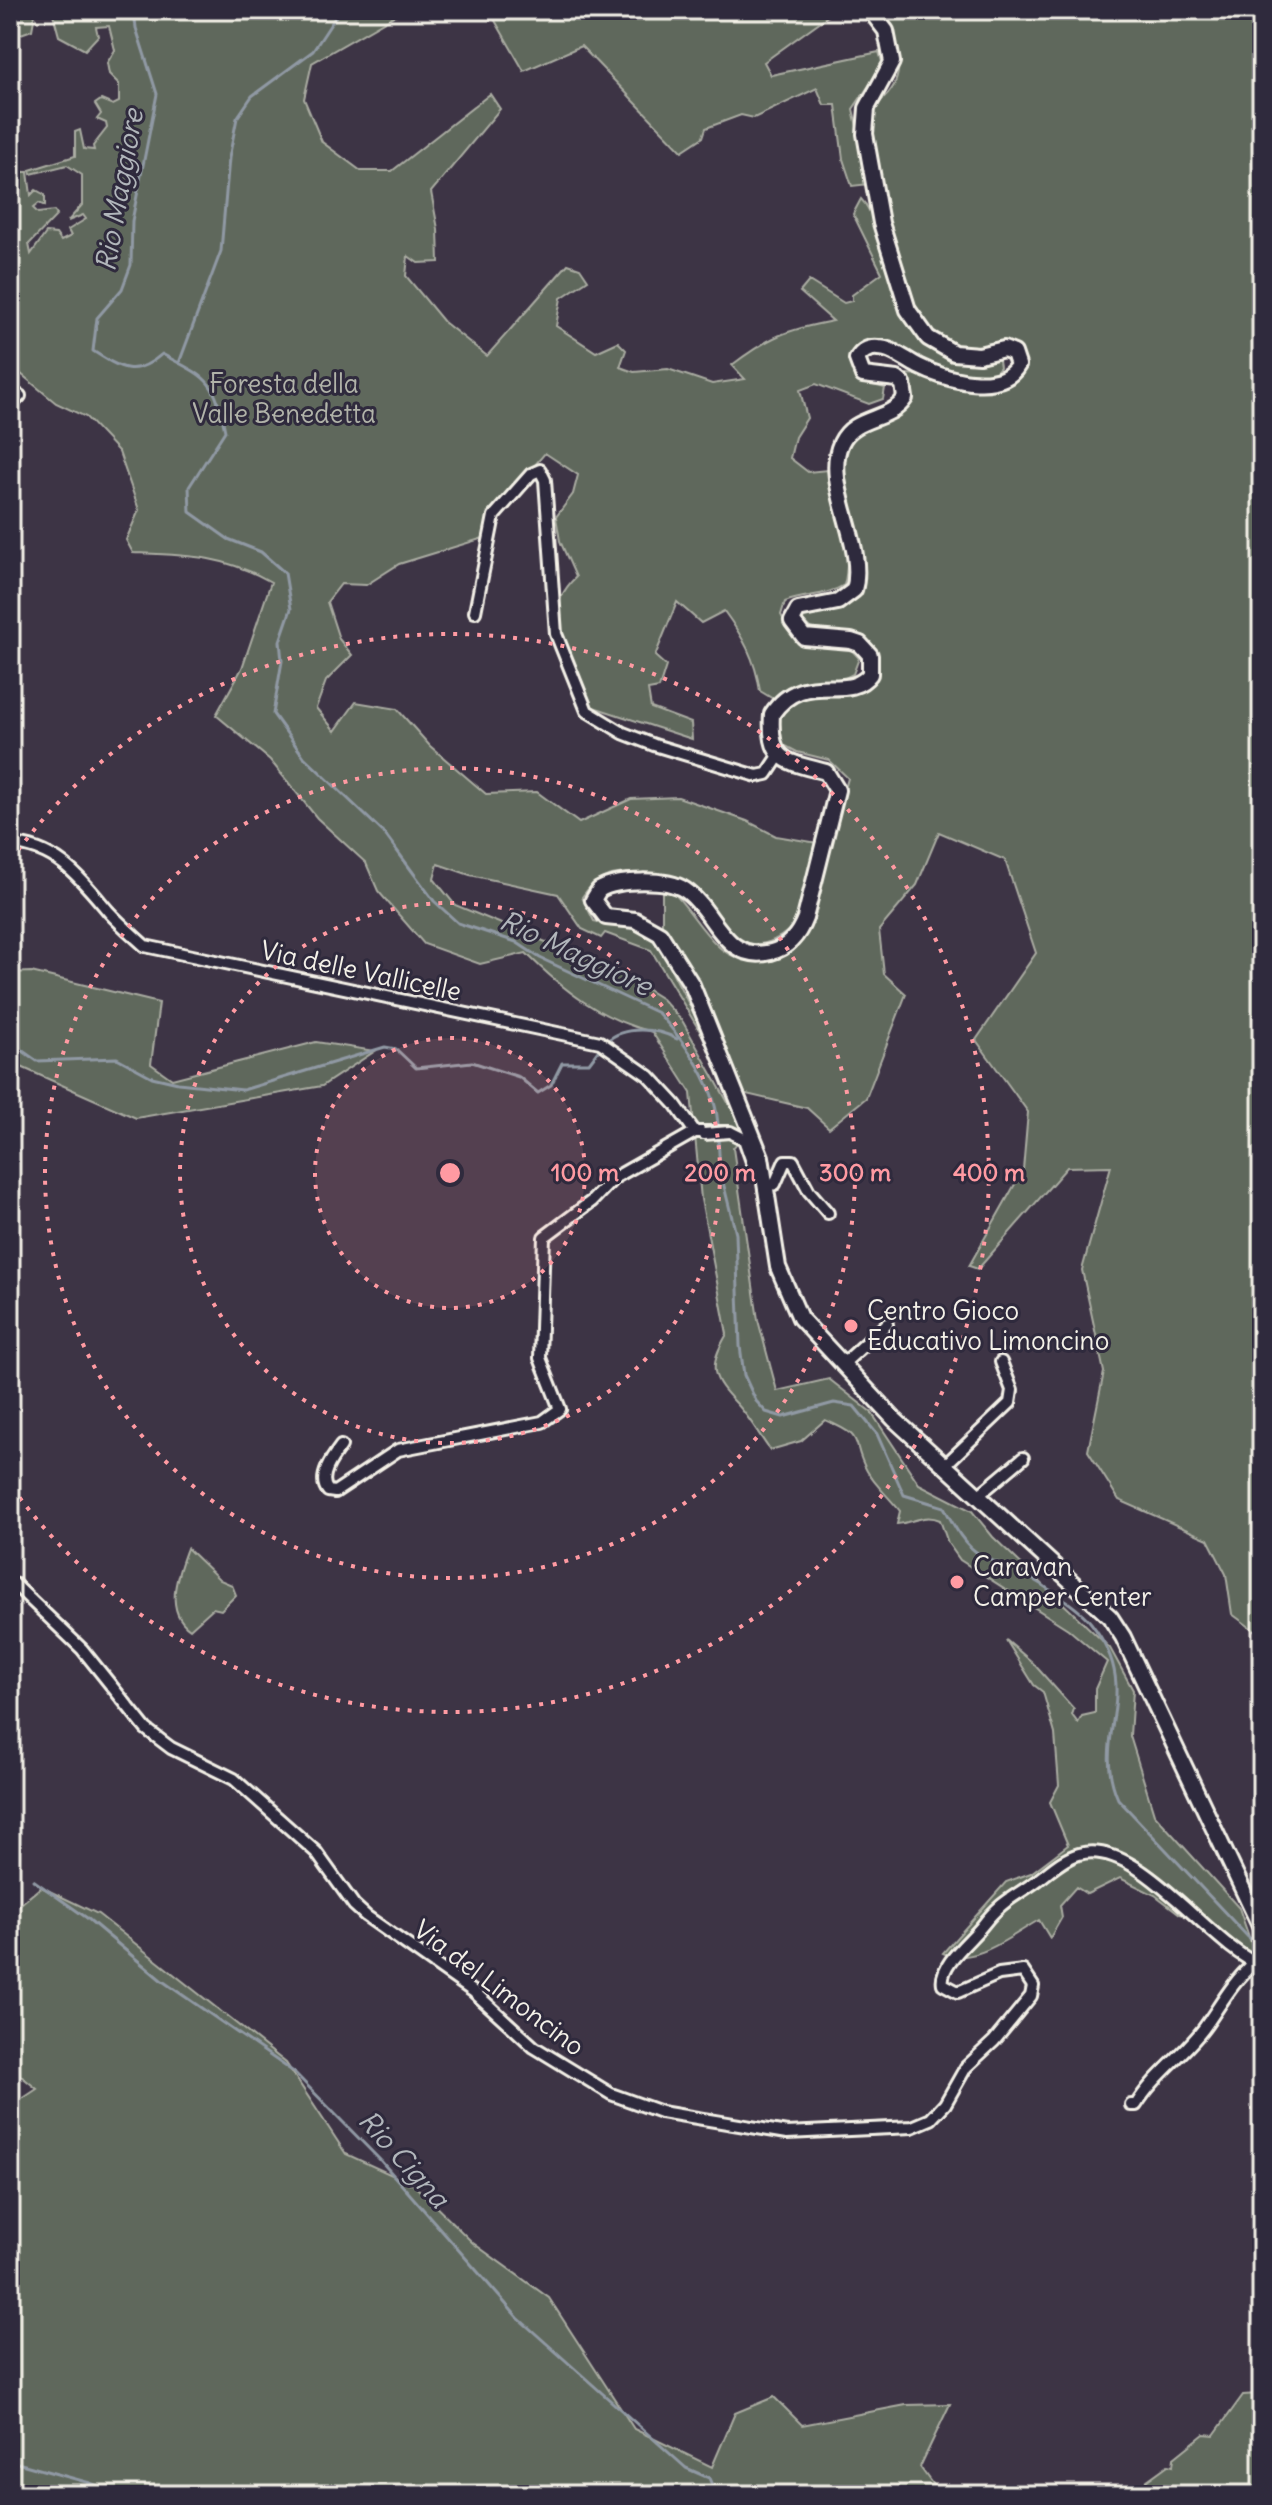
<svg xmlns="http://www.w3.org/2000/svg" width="1272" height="2505" font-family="Delius,sans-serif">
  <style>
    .green { fill: #5f685c; stroke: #aaaca2; stroke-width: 2 }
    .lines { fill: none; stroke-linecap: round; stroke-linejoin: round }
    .stream { stroke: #9099a4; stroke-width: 3 }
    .minor-casing { stroke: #f4f1e8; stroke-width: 16 }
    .secondary-casing { stroke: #f4f1e8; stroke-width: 20 }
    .minor { stroke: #2f2a3d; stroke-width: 10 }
    .secondary { stroke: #2f2a3d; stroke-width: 14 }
    .minor-bridge-casing { stroke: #f4f1e8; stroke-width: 16; stroke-linecap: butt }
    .minor-bridge { stroke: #2f2a3d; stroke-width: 10 }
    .ring { fill: none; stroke: #ff9aa2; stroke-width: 4; stroke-dasharray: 4 8 }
    .poi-dot { fill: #ff9aa2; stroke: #2f2a3d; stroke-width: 3 }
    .labels { text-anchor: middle; stroke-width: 6; stroke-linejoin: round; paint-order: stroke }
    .park-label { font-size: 26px; fill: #b1b3a9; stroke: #2f2a3d }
    .street-label { font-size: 26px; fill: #f4f1e8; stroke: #2f2a3d }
    .poi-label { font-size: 26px; fill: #f4f1e8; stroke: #2f2a3d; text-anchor: start }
    .water-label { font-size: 28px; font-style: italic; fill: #b1b6bb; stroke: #2f2a3d }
    .centre { fill: #ff9aa2; stroke: #2f2a3d; stroke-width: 4 }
    .ring-label { font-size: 24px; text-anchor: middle; font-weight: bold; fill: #ff9aa2; stroke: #2f2a3d; stroke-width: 6; stroke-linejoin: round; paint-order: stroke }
  </style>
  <rect width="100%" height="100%" fill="#3d3445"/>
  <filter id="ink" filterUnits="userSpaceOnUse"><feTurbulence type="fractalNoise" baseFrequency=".0125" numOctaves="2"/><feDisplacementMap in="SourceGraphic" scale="16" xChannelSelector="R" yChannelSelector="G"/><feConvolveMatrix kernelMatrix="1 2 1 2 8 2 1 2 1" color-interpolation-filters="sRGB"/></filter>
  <g filter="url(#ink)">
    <g class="green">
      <polygon points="19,10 41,10 35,14 32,30 18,35 14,31 10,34 10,16"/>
      <path d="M 52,10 L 404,10 L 312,63 L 304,99 L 322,142 L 361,171 L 392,171 L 490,94 L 500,109 L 431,192 L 438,229 L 439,262 L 418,263 L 408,256 L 406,276 L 444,322 L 487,356 L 568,264 L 580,268 L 588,280 L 561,298 L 556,326 L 596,352 L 618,342 L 626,350 L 620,367 L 634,372 L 668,369 L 712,384 L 745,379 L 732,365 C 770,336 786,330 833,321 L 800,292 L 809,281 L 844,303 L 852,301 L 852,295 L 882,273 L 853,214 L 861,199 C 872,210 873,223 879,238 C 900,292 888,315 942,355 L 990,356 L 999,360 L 1000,367 L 994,374 C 972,375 946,375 925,365 C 897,352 887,326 853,350 L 850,364 L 860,382 L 885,388 L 883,399 L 869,404 L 816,384 L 800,390 L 807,418 L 795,437 L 790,458 L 808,472 L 827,470 C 838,506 854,548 844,585 C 825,597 806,594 785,602 L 781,615 L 793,637 L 822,644 L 846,644 L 859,658 L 853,674 L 839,681 L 800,681 L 775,700 L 760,691 C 755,658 743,637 724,611 L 701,623 L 677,602 L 655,656 L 666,666 L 659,688 L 648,690 L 651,708 L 691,723 L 692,739 L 581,703 C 565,658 536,615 576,577 L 560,541 L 556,517 L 573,494 L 578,475 L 545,453 L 496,511 L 487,537 L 399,564 L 366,585 L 341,584 L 327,602 L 339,639 L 352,655 L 326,681 L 316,708 L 335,731 L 356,702 L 397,709 L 430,746 L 486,794 L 537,792 L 579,823 L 631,799 L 678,797 L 747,821 L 776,836 L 818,843 C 811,868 807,897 796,920 C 792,929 782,936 774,940 C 731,961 707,898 677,880 C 663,872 643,873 628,873 C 607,874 594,879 582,897 L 594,921 L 641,930 L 658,944 L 719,1063 L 651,950 L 605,933 L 601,938 L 582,929 L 558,894 L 470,875 L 438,864 L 434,879 L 455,905 L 617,971 L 662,999 L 683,1022 L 745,1133 L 733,1148 L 758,1320 L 777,1391 L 829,1379 L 871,1412 L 919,1484 L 972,1511 L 993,1537 L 1110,1648 L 1133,1690 L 1130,1736 L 1154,1814 L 1239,1908 L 1256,1957 L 1204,1919 L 1180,1914 L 1155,1895 L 1120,1878 L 1087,1894 L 1076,1887 L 1060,1905 L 1062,1917 L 1050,1938 L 1039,1920 C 1012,1935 974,1967 943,1953 L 1006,1882 L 1031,1873 L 1068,1845 L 1050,1802 L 1059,1785 L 1055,1734 L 1043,1692 L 1034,1685 L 1006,1640 L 1032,1662 L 1074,1709 L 1072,1715 L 1078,1723 L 1082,1716 L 1095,1713 L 1095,1689 L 1107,1662 L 1068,1629 L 960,1560 L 948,1543 L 940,1520 C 924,1513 913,1523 897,1524 L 900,1511 C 890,1498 875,1485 867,1471 C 849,1439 869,1439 825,1420 L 801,1441 L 770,1450 C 759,1435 750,1418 737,1404 C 712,1378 707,1368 727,1334 L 701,1199 L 691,1093 L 652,1032 C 600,1019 563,990 526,953 L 480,964 L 424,944 L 378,891 L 366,863 L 317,818 L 270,760 L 216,715 L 242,668 L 271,582 C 224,555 186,555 133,553 L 126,540 L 139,510 L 119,452 L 86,417 L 56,403 L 21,374 L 10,388 L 10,149 L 23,172 L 28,172 L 31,195 L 36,190 L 45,195 L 45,206 L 39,203 L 33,208 L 38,213 L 54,211 L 57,215 L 29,244 L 31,254 L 46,233 L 56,234 L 61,241 L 71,236 L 68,230 L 86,219 L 83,215 L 68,221 L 82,205 L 82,175 L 67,165 L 31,174 L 30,170 L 75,156 L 75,132 L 80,130 L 84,149 L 94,150 L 93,146 L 107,128 L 106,123 L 97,119 L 101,114 L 95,104 L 101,100 L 113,105 L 119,102 L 119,84 L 109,74 L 107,63 L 115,50 L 109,26 L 96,27 L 98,36 L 85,50 L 59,36 Z"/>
      <polygon points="489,10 836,10 764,62 771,75 879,52 883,65 853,109 870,184 852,186 843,159 836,105 824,105 817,88 754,118 741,115 706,128 703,137 682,151 581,46 524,71"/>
      <path d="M 875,10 L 1262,10 L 1262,1636 L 1232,1614 L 1226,1574 L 1208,1539 L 1119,1500 L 1088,1451 L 1104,1372 L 1082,1270 L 1111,1166 L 1067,1167 L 978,1269 L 969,1266 L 1023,1170 L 1028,1112 L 976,1040 L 1036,953 L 1005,860 L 939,832 L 917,885 L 879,930 L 884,974 L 906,994 L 866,1098 L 829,1128 L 807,1108 L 742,1093 L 691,974 L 662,927 L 662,893 L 669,888 C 688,906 699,928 717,945 C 742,970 785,963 805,937 L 848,778 L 829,760 L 797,752 L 780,743 C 776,724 775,715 787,699 L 852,689 L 876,654 L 864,636 L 812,630 L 800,618 L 809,608 L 859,587 L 863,553 L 847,499 L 841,457 L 852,436 L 906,399 L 907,374 L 1010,382 L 1027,368 L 1021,349 C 998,344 971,355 949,344 C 938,339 923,328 916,318 C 902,297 867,155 869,129 C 871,101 887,102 895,83 C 906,55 890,31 875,10 Z"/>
      <polygon points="31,972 159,1003 151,1064 172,1079 316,1042 375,1051 322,1086 136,1118 10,1062 10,973"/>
      <path d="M 187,1548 L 220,1580 L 232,1585 L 236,1595 L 221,1610 L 213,1608 L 190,1629 C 163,1610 178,1573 187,1548 Z"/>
      <polygon points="41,1887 98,1914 286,2063 346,2154 414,2185 473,2243 549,2298 634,2429 712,2467 735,2413 774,2397 802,2425 906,2405 950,2404 920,2467 940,2495 889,2495 883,2488 867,2495 10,2495 10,2107 37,2089 10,2067 10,1913"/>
      <polygon points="1258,2394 1262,2396 1262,2495 1140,2495 1146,2481 1168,2465 1173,2466 1174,2458 1204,2434 1214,2435 1243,2395"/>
    </g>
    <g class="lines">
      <g class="stream">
        <path d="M 134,10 L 136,28 L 157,94 L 132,221 L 131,265 L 122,289 L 97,318 L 93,351 C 121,369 135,378 162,354 C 209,379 214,378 225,431 L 189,487 L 190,512 L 228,539 L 261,552 L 285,573 L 291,609 L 280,641 L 282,661 L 273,714 L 304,757 L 384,833 L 434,901 L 458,923 L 516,942 L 540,958 L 658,1013 C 686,1043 718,1087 718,1129"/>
        <polyline points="179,363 221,251 229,158 237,118 252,96 313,51 340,10"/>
        <polyline points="10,1042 37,1061 117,1058 152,1077 178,1083 243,1090 385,1047 396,1049 416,1068 472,1062 519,1077 538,1093 551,1085 562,1063 589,1063 601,1047"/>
        <path d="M 606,1042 C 624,1025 657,1028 677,1039"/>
        <path d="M 718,1137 L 720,1170 L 736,1234 L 740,1346 L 744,1375 L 756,1401 L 766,1412 L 783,1417 L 834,1403 L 854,1406 L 877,1434 L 904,1495 L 944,1507 C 953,1524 963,1545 981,1555 C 989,1561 1000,1563 1009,1567 C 1031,1577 1077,1605 1091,1623 C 1146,1694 1089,1733 1118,1799 L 1248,1937 L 1262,1946"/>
        <polyline points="33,1880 87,1918 161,1980 295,2073 381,2161 518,2318 686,2468 709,2478 716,2495"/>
        <polyline points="10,2461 90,2483 120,2495"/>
      </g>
      <defs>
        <g id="minor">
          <polyline points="10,406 20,396"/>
          <polyline points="475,612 494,516 531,474 540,470 545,480 556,634 587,711 623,733 654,745 757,776 767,774 779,756"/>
          <path d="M 10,844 C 57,846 81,879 109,912 C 120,924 133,935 145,946 L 600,1042 L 649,1076 L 675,1104 L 695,1132 L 730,1132 L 744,1139 L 756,1173 L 765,1182"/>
          <polyline points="766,1187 775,1184 785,1161 793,1161 809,1191 828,1213"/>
          <polyline points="843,1364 887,1324"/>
          <path d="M 341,1446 C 332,1458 317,1478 328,1491 L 335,1492 L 398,1450 L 542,1422 L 560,1409 L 540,1358 L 544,1237 L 592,1201 L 614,1178 L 695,1132"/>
          <polyline points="945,1465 1010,1403 1012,1390 1001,1362"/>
          <polyline points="979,1495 1023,1458"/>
          <path d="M 10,1580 L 82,1649 L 146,1729 L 171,1748 L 234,1779 L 316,1852 L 354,1905 L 366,1916 L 474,1992 L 534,2047 L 611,2094 L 661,2112 L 787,2133 L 912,2127 L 931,2119 L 945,2104 L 966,2067 L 994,2041 L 1031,1996 L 1033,1986 L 1023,1971 L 999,1974 L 958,1992 L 943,1984 C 939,1965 970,1941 982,1926 C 1002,1900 1013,1898 1038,1880 C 1050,1871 1064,1858 1079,1854 C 1139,1837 1209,1946 1262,1966"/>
          <path d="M 1131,2105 L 1136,2105 C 1154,2075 1183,2056 1204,2028 C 1220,2006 1232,1982 1254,1963"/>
        </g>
        <path id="secondary" d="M 870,10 L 886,31 L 892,62 L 867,108 L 865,134 L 881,223 L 908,310 L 928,338 L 954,353 L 979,355 L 1004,349 L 1014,353 L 1018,365 C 1001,396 943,379 918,366 C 906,360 892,348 878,348 C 869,347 862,351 857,359 L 863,375 L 897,379 L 903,384 L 905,398 C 890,422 854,415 841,443 C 822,483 867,546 854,590 L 838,602 L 798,610 L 792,621 L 804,637 L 851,641 L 860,644 L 870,655 L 870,674 C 848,704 803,667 772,714 C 769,762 785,761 826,772 L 837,790 L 805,918 C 799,934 788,948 771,952 C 724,964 715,910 685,890 C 667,878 617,879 599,890 L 593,900 L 606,917 L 635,920 L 660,934 L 692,985 L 761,1157 L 778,1267 L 800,1318 L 894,1419 L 1110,1617 L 1123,1637 L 1262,1930"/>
      </defs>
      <use href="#minor" class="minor-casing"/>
      <use href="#secondary" class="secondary-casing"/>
      <use href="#minor" class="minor"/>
      <use href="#secondary" class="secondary"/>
      <defs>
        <polyline id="minor-bridge" points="704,1134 730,1132"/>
      </defs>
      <use href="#minor-bridge" class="minor-bridge-casing"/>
      <use href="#minor-bridge" class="minor-bridge"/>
    </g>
  </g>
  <circle cx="450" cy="1173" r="135" fill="#ff9aa2" fill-opacity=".12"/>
  <g class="ring">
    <circle cx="450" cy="1173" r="135"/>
    <circle cx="450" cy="1173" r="270"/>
    <circle cx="450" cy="1173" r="405"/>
    <path d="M11 860A539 539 0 1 1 11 1486"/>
  </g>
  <g class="poi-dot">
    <circle cx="851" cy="1326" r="8"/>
    <circle cx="957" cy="1582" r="8"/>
  </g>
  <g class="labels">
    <g class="park-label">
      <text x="284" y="393">Foresta della<tspan x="284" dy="30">Valle Benedetta</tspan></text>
    </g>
    <g class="street-label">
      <text transform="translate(361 971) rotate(12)" y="9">Via delle Vallicelle</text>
      <text transform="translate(499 1988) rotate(37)" y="9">Via del Limoncino</text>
    </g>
    <g class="poi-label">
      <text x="867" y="1320">Centro Gioco<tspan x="867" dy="30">Educativo Limoncino</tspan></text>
      <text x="973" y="1576">Caravan<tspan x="973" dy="30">Camper Center</tspan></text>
    </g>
    <g class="water-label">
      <text transform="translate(119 190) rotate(-80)" y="10">Rio Maggiore</text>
      <text transform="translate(576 953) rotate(25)" y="10">Rio Maggiore</text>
      <text transform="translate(404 2159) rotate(48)" y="10">Rio Cigna</text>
    </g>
  </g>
  <circle cx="450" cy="1173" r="12" class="centre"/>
  <g class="ring-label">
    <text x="585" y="1181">100 m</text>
    <text x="720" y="1181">200 m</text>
    <text x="855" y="1181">300 m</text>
    <text x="989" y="1181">400 m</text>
  </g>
  <rect width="1272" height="2505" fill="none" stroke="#2f2a3d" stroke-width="40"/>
  <rect x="20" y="20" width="1232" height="2465" fill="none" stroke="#f4f1e8" stroke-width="3" filter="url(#ink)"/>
</svg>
